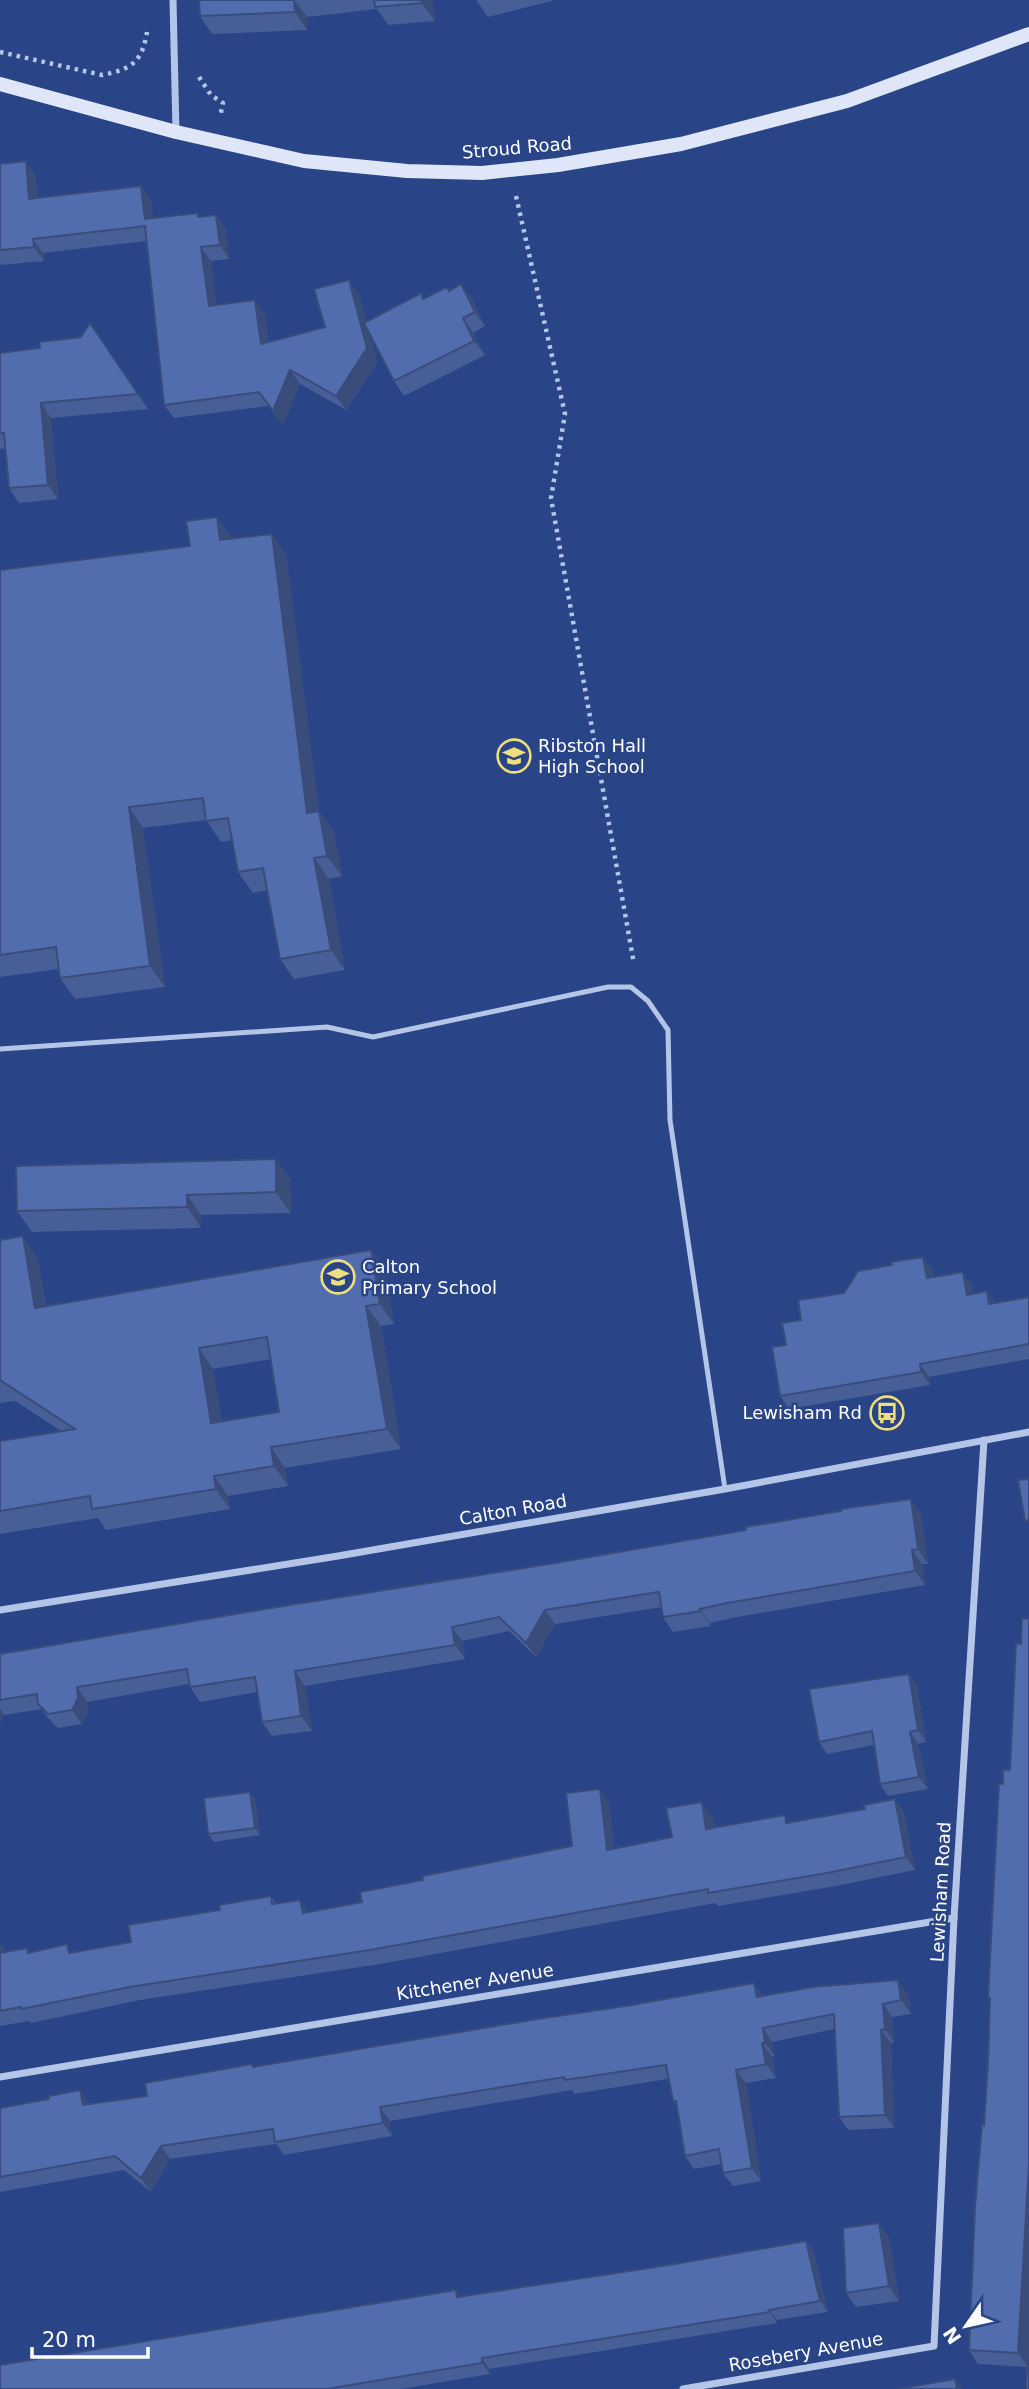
<svg xmlns="http://www.w3.org/2000/svg" width="1029" height="2389" font-family="'DejaVu Sans',sans-serif">
  <style>
    .lines { fill: none; stroke-linecap: round; stroke-linejoin: round }
    .path { stroke: #b5c5e8; stroke-width: 4.5; stroke-dasharray: 3.5 5; stroke-linecap: butt }
    .lane { stroke: #b5c5e8; stroke-width: 5 }
    .street { stroke: #b5c5e8; stroke-width: 7 }
    .secondary { stroke: #dfe6f7; stroke-width: 14 }
    .wall { fill: #475e96; fill-rule: evenodd }
    .shaded-wall { fill: #394c7a }
    .building { fill: #526dae; stroke: #394c7a; stroke-width: 2; fill-rule: evenodd }
    .labels { text-anchor: middle; stroke-width: 5; stroke-linejoin: round; paint-order: stroke }
    .street-label { font-size: 18px; fill: #fff; stroke: #294487 }
    .poi-label { font-size: 18px; fill: #fff; stroke: #294487; text-anchor: start }
  </style>
  <rect width="100%" height="100%" fill="#294487"/>
  <g class="lines">
    <g class="path">
      <path d="M 0,52 L 102,75 C 132,69 142,62 147,32"/>
      <polyline points="199,77 211,95 223,103 220,117"/>
      <polyline points="516,196 565,414 551,498 634,964"/>
    </g>
    <polyline class="lane" points="0,1049 327,1027 373,1037 608,987 631,987 648,1001 668,1030 670,1120 725,1489"/>
    <g class="street">
      <polyline points="173,0 176,132"/>
      <polyline points="0,1610 338,1556 725,1489 1029,1432"/>
      <polyline points="0,2077 954,1918"/>
      <polyline points="683,2389 934,2346 954,1918 984,1440"/>
    </g>
    <polyline class="secondary" points="0,84 176,132 304,161 407,171 482,173 558,165 681,144 847,101 1029,34"/>
  </g>
  <g class="wall">
    <polygon points="199,0 432,0 435,21 388,25 377,9 307,17 307,30 212,34 200,16"/>
    <polygon points="476,0 555,0 488,17"/>
    <polygon points="0,164 35,175 38,198 141,186 151,200 153,218 200,217 216,215 226,229 229,259 211,261 216,305 255,300 265,314 268,342 325,327 359,294 366,321 424,298 449,291 461,284 472,299 485,326 473,333 485,355 404,396 394,381 369,333 377,362 346,410 300,384 283,425 268,406 174,418 164,405 146,241 43,253 44,261 0,265"/>
    <polygon points="90,323 148,409 51,418 58,499 19,503 9,488 5,448 0,449 0,353 40,348 81,337"/>
    <polygon points="231,537 231,539 286,554 319,811 334,832 342,876 329,879 345,970 294,979 280,959 267,890 253,893 238,872 233,840 221,842 206,820 143,828 165,987 75,999 60,978 59,969 0,977 0,570 190,546"/>
    <polygon points="276,1159 290,1179 291,1213 201,1215 201,1228 32,1232 17,1211"/>
    <path d="M 0,1240 L 37,1257 L 46,1306 L 371,1250 L 385,1271 L 394,1324 L 381,1326 L 401,1449 L 285,1468 L 288,1486 L 228,1496 L 230,1509 L 106,1530 L 98,1518 L 0,1534 L 0,1441 L 61,1431 L 15,1401 L 0,1403 ZM 271,1359 L 279,1412 L 222,1422 L 213,1369 Z"/>
    <polygon points="932,1269 934,1277 972,1285 973,1294 996,1303 1029,1297 1029,1359 929,1377 930,1385 789,1409 780,1396 786,1345 801,1320 844,1293"/>
    <polygon points="921,1513 928,1564 922,1564 925,1585 737,1617 710,1623 711,1626 673,1632 663,1617 662,1607 555,1624 536,1657 509,1631 462,1641 465,1659 305,1686 312,1731 272,1736 262,1722 257,1692 200,1702 190,1687 189,1684 87,1702 88,1713 82,1724 58,1728 48,1718 42,1709 4,1715 0,1722 0,1654"/>
    <polygon points="909,1674 917,1686 926,1742 918,1744 928,1789 888,1796 880,1784 874,1745 827,1754 819,1742"/>
    <polygon points="1003,1784 1027,2367 978,2364 969,2350 984,2125 990,2001 988,1997"/>
    <polygon points="600,1789 609,1803 614,1848 672,1837 712,1816 714,1827 790,1822 865,1809 895,1799 904,1813 915,1870 836,1886 718,1906 716,1903 380,1964 140,2000 31,2023 29,2021 0,2026 0,1944 6,1952 27,1948 30,1952 72,1952 131,1942 220,1910 271,1896 276,1904 309,1912 362,1902 423,1880 572,1846"/>
    <polygon points="255,1799 260,1835 214,1842 208,1834"/>
    <polygon points="908,1994 911,2014 892,2017 894,2043 891,2043 894,2128 848,2130 839,2117 835,2029 772,2042 775,2056 772,2057 776,2078 746,2083 761,2181 733,2186 723,2173 722,2164 694,2169 685,2156 677,2107 673,2101 668,2079 574,2094 572,2090 390,2121 392,2136 284,2155 276,2144 170,2159 151,2192 124,2170 0,2192 0,2108 90,2104 147,2096 254,2067 764,1996"/>
    <polygon points="889,2237 899,2301 856,2307 846,2293"/>
    <polygon points="806,2241 814,2252 828,2312 777,2320 777,2323 489,2369 490,2374 400,2389 0,2389 460,2296 669,2265"/>
  </g>
  <g class="shaded-wall">
    <polygon points="294,0 307,17 307,30 295,12"/>
    <polygon points="422,0 432,0 435,21 422,3"/>
    <polygon points="26,161 35,175 39,213 29,199"/>
    <polygon points="141,186 151,200 155,233 145,219"/>
    <polygon points="216,215 226,229 229,259 220,245"/>
    <polygon points="33,239 43,253 44,261 34,247"/>
    <polygon points="201,247 211,261 218,320 209,306"/>
    <polygon points="349,280 359,294 377,362 346,410 336,396"/>
    <polygon points="461,284 472,299 485,326 475,312"/>
    <polygon points="255,300 265,314 270,358 261,344"/>
    <polygon points="463,318 473,333 485,355 474,341"/>
    <polygon points="290,370 300,384 283,425 273,411"/>
    <polygon points="41,403 51,418 58,499 48,485"/>
    <polygon points="217,517 231,537 234,561 220,540"/>
    <polygon points="272,534 286,554 322,834 307,813"/>
    <polygon points="129,807 143,828 165,987 150,966"/>
    <polygon points="319,811 334,832 342,876 327,856"/>
    <polygon points="314,858 329,879 345,970 331,950"/>
    <polygon points="276,1159 290,1179 291,1213 276,1192"/>
    <polygon points="187,1195 201,1215 201,1228 187,1207"/>
    <polygon points="23,1236 37,1257 49,1328 35,1308"/>
    <polygon points="371,1250 385,1271 394,1324 380,1304"/>
    <polygon points="923,1257 932,1269 936,1291 927,1278"/>
    <polygon points="963,1272 972,1285 976,1308 967,1295"/>
    <polygon points="987,1291 996,1304 989,1304"/>
    <polygon points="366,1306 381,1326 401,1449 387,1429"/>
    <polygon points="199,1348 213,1369 226,1444 211,1423"/>
    <polygon points="920,1364 929,1377 930,1385 921,1372"/>
    <polygon points="271,1447 285,1468 288,1486 274,1466"/>
    <polygon points="214,1476 228,1496 230,1509 216,1489"/>
    <polygon points="911,1499 921,1513 928,1564 918,1549"/>
    <polygon points="912,1550 922,1564 925,1585 915,1571"/>
    <polygon points="700,1609 710,1623 711,1626 701,1611"/>
    <polygon points="545,1610 555,1624 536,1657 526,1643"/>
    <polygon points="452,1627 462,1641 465,1659 455,1645"/>
    <polygon points="295,1671 305,1686 312,1731 301,1716"/>
    <polygon points="909,1674 917,1686 926,1742 918,1730"/>
    <polygon points="77,1687 87,1702 88,1713 82,1724 72,1710"/>
    <polygon points="0,1709 4,1715 0,1722"/>
    <polygon points="910,1732 918,1744 928,1789 919,1777"/>
    <polygon points="600,1789 609,1803 616,1863 607,1850"/>
    <polygon points="250,1792 255,1799 260,1835 255,1828"/>
    <polygon points="895,1799 904,1813 915,1870 906,1857"/>
    <polygon points="702,1802 712,1816 716,1842 706,1829"/>
    <polygon points="300,1900 310,1914 303,1913"/>
    <polygon points="0,1944 6,1953 0,1955"/>
    <polygon points="898,1980 908,1994 911,2014 901,2000"/>
    <polygon points="754,1983 764,1996 757,1997"/>
    <polygon points="883,2004 892,2017 894,2043 885,2029"/>
    <polygon points="763,2028 772,2042 775,2056 765,2043"/>
    <polygon points="881,2030 891,2043 894,2128 885,2115"/>
    <polygon points="762,2043 772,2057 776,2078 766,2064"/>
    <polygon points="736,2070 746,2083 761,2181 752,2168"/>
    <polygon points="80,2090 90,2104 83,2105"/>
    <polygon points="380,2107 390,2121 392,2136 383,2123"/>
    <polygon points="161,2146 170,2159 151,2192 141,2178"/>
    <polygon points="1029,2164 1029,2350 1028,2367 1018,2353"/>
    <polygon points="879,2223 889,2237 899,2301 889,2286"/>
    <polygon points="806,2241 814,2252 828,2312 820,2301"/>
    <polygon points="769,2310 777,2320 777,2323 770,2312"/>
    <polygon points="482,2358 489,2369 490,2374 482,2363"/>
    <polygon points="955,2379 962,2389 957,2389"/>
  </g>
  <g class="building">
    <polygon points="199,0 294,0 295,12 200,16"/>
    <polygon points="374,0 422,0 422,3 375,7"/>
    <polygon points="26,161 29,199 141,186 145,219 198,213 198,217 216,215 220,245 201,247 209,306 255,300 261,344 325,327 314,289 349,280 367,348 336,396 290,370 273,411 259,392 164,405 145,226 33,239 34,247 0,250 0,164"/>
    <polygon points="461,284 475,312 463,318 474,341 394,381 364,323 421,293 423,299 447,287 449,291"/>
    <polygon points="90,323 138,394 41,403 48,485 9,488 4,433 0,433 0,353 40,348 39,342 81,337"/>
    <polygon points="217,517 220,540 272,534 307,813 319,811 327,856 314,858 331,950 280,959 263,868 238,872 228,818 206,821 203,798 129,807 150,966 60,978 56,947 0,955 0,570 190,546 186,521"/>
    <polygon points="276,1159 276,1192 187,1195 187,1207 17,1211 16,1166"/>
    <path d="M 23,1236 L 35,1308 L 371,1250 L 380,1304 L 366,1306 L 387,1429 L 271,1447 L 274,1466 L 214,1476 L 216,1489 L 92,1509 L 90,1496 L 0,1511 L 0,1441 L 75,1429 L 0,1380 L 0,1240 ZM 267,1337 L 279,1412 L 211,1423 L 199,1348 Z"/>
    <polygon points="923,1257 927,1278 963,1272 967,1295 987,1291 989,1304 1029,1297 1029,1344 920,1364 921,1372 780,1396 772,1347 786,1345 782,1323 801,1320 798,1300 844,1293 858,1271 892,1265 891,1262"/>
    <polygon points="1029,1479 1029,1520 1025,1521 1018,1480"/>
    <polygon points="911,1499 918,1549 912,1550 915,1571 727,1603 700,1609 701,1611 663,1617 659,1592 545,1610 526,1643 499,1617 452,1627 455,1645 295,1671 301,1716 262,1722 255,1677 190,1687 187,1669 77,1687 78,1698 72,1710 48,1714 38,1704 37,1694 0,1700 0,1654 271,1608 555,1563 746,1530 745,1527 841,1511 841,1509"/>
    <polygon points="1022,1618 1029,1619 1029,2164 1018,2353 969,2350 975,2206 982,2124 984,2125 988,2061 990,1998 988,1997 999,1783 1003,1784 1003,1770 1010,1770 1016,1643 1021,1644"/>
    <polygon points="909,1674 918,1730 910,1732 919,1777 880,1784 872,1731 819,1742 809,1689"/>
    <polygon points="600,1789 607,1850 672,1837 666,1808 702,1802 706,1829 785,1815 786,1823 865,1809 864,1805 895,1799 906,1857 827,1873 708,1893 708,1889 370,1950 130,1987 21,2009 21,2007 0,2011 0,1953 27,1948 28,1953 67,1944 69,1953 131,1942 128,1925 220,1910 219,1905 271,1896 272,1904 300,1900 303,1913 362,1902 360,1892 423,1880 422,1876 572,1846 566,1793"/>
    <polygon points="250,1792 255,1828 208,1834 204,1798"/>
    <polygon points="898,1980 901,2000 883,2004 885,2029 881,2030 885,2115 839,2117 834,2014 763,2028 765,2043 762,2043 766,2064 736,2070 752,2168 723,2173 719,2149 685,2156 676,2101 673,2101 666,2065 565,2080 564,2077 380,2107 383,2123 275,2142 273,2129 161,2146 141,2178 115,2156 0,2177 0,2108 49,2099 49,2096 80,2090 83,2105 147,2096 145,2083 252,2064 253,2067 537,2019 626,2006 754,1983 757,1997 813,1987"/>
    <polygon points="879,2223 889,2286 846,2293 843,2228"/>
    <polygon points="806,2241 820,2301 769,2310 770,2312 482,2358 482,2363 327,2389 0,2389 0,2365 456,2290 457,2297 669,2265"/>
    <polygon points="1028,2349 1029,2349 1029,2389 1026,2389"/>
    <polygon points="955,2379 957,2389 897,2389"/>
  </g>
  <defs>
    <symbol id="school-ring" viewBox="-11 -11 22 22"><circle r="9.5" fill="#294487" stroke="#efde7c" stroke-width="1.5"/><path d="M0-5L7-2L0 1L-7-2ZM-4 1L0 2.5L4 1V4Q0 6-4 4Z" fill="#efde7c"/></symbol>
    <symbol id="bus-ring" viewBox="-11 -11 22 22"><circle r="9.5" fill="#294487" stroke="#efde7c" stroke-width="1.5"/><path d="M-5-6H5V4H4V6H2V4H-2V6H-4V4H-5ZM-3.5-4V0h7V-4ZM-3.5 1.2v1.5H-2V1.2ZM2 1.2v1.5H3.5V1.2Z" fill="#efde7c"/></symbol>
  </defs>
  <g fill-rule="evenodd">
    <use href="#school-ring" x="495" y="737" width="38" height="38"/>
    <use href="#school-ring" x="319" y="1258" width="38" height="38"/>
    <use href="#bus-ring" x="868" y="1394" width="38" height="38"/>
  </g>
  <g class="labels">
    <g class="street-label">
      <text transform="translate(517 148) rotate(-5)" y="6">Stroud Road</text>
      <text transform="translate(513 1510) rotate(-10)" y="6">Calton Road</text>
      <text transform="translate(941 1892) rotate(-87)" y="6">Lewisham Road</text>
      <text transform="translate(475 1982) rotate(-9)" y="6">Kitchener Avenue</text>
      <text transform="translate(806 2352) rotate(-10)" y="6">Rosebery Avenue</text>
    </g>
    <g class="poi-label">
      <text x="538" y="752">Ribston Hall<tspan x="538" dy="21">High School</tspan></text>
      <text x="362" y="1273">Calton<tspan x="362" dy="21">Primary School</tspan></text>
      <text x="862" y="1419" text-anchor="end">Lewisham Rd</text>
    </g>
  </g>
  <g transform="translate(966 2326) rotate(236)" stroke="#294487" stroke-width="5" paint-order="stroke">
  <path d="M0-5L12 26L0 18L-12 26Z" fill="#ffffff"/>
  <text y="-10" font-size="19" font-weight="bold" text-anchor="middle" fill="#ffffff">N</text>
  </g>
  <path d="M32 2347v10h116v-10" fill="none" stroke="#ffffff" stroke-width="3.5"/>
  <text x="42" y="2347" font-size="21" fill="#ffffff" stroke="#294487" stroke-width="5" paint-order="stroke">20 m</text>
</svg>
